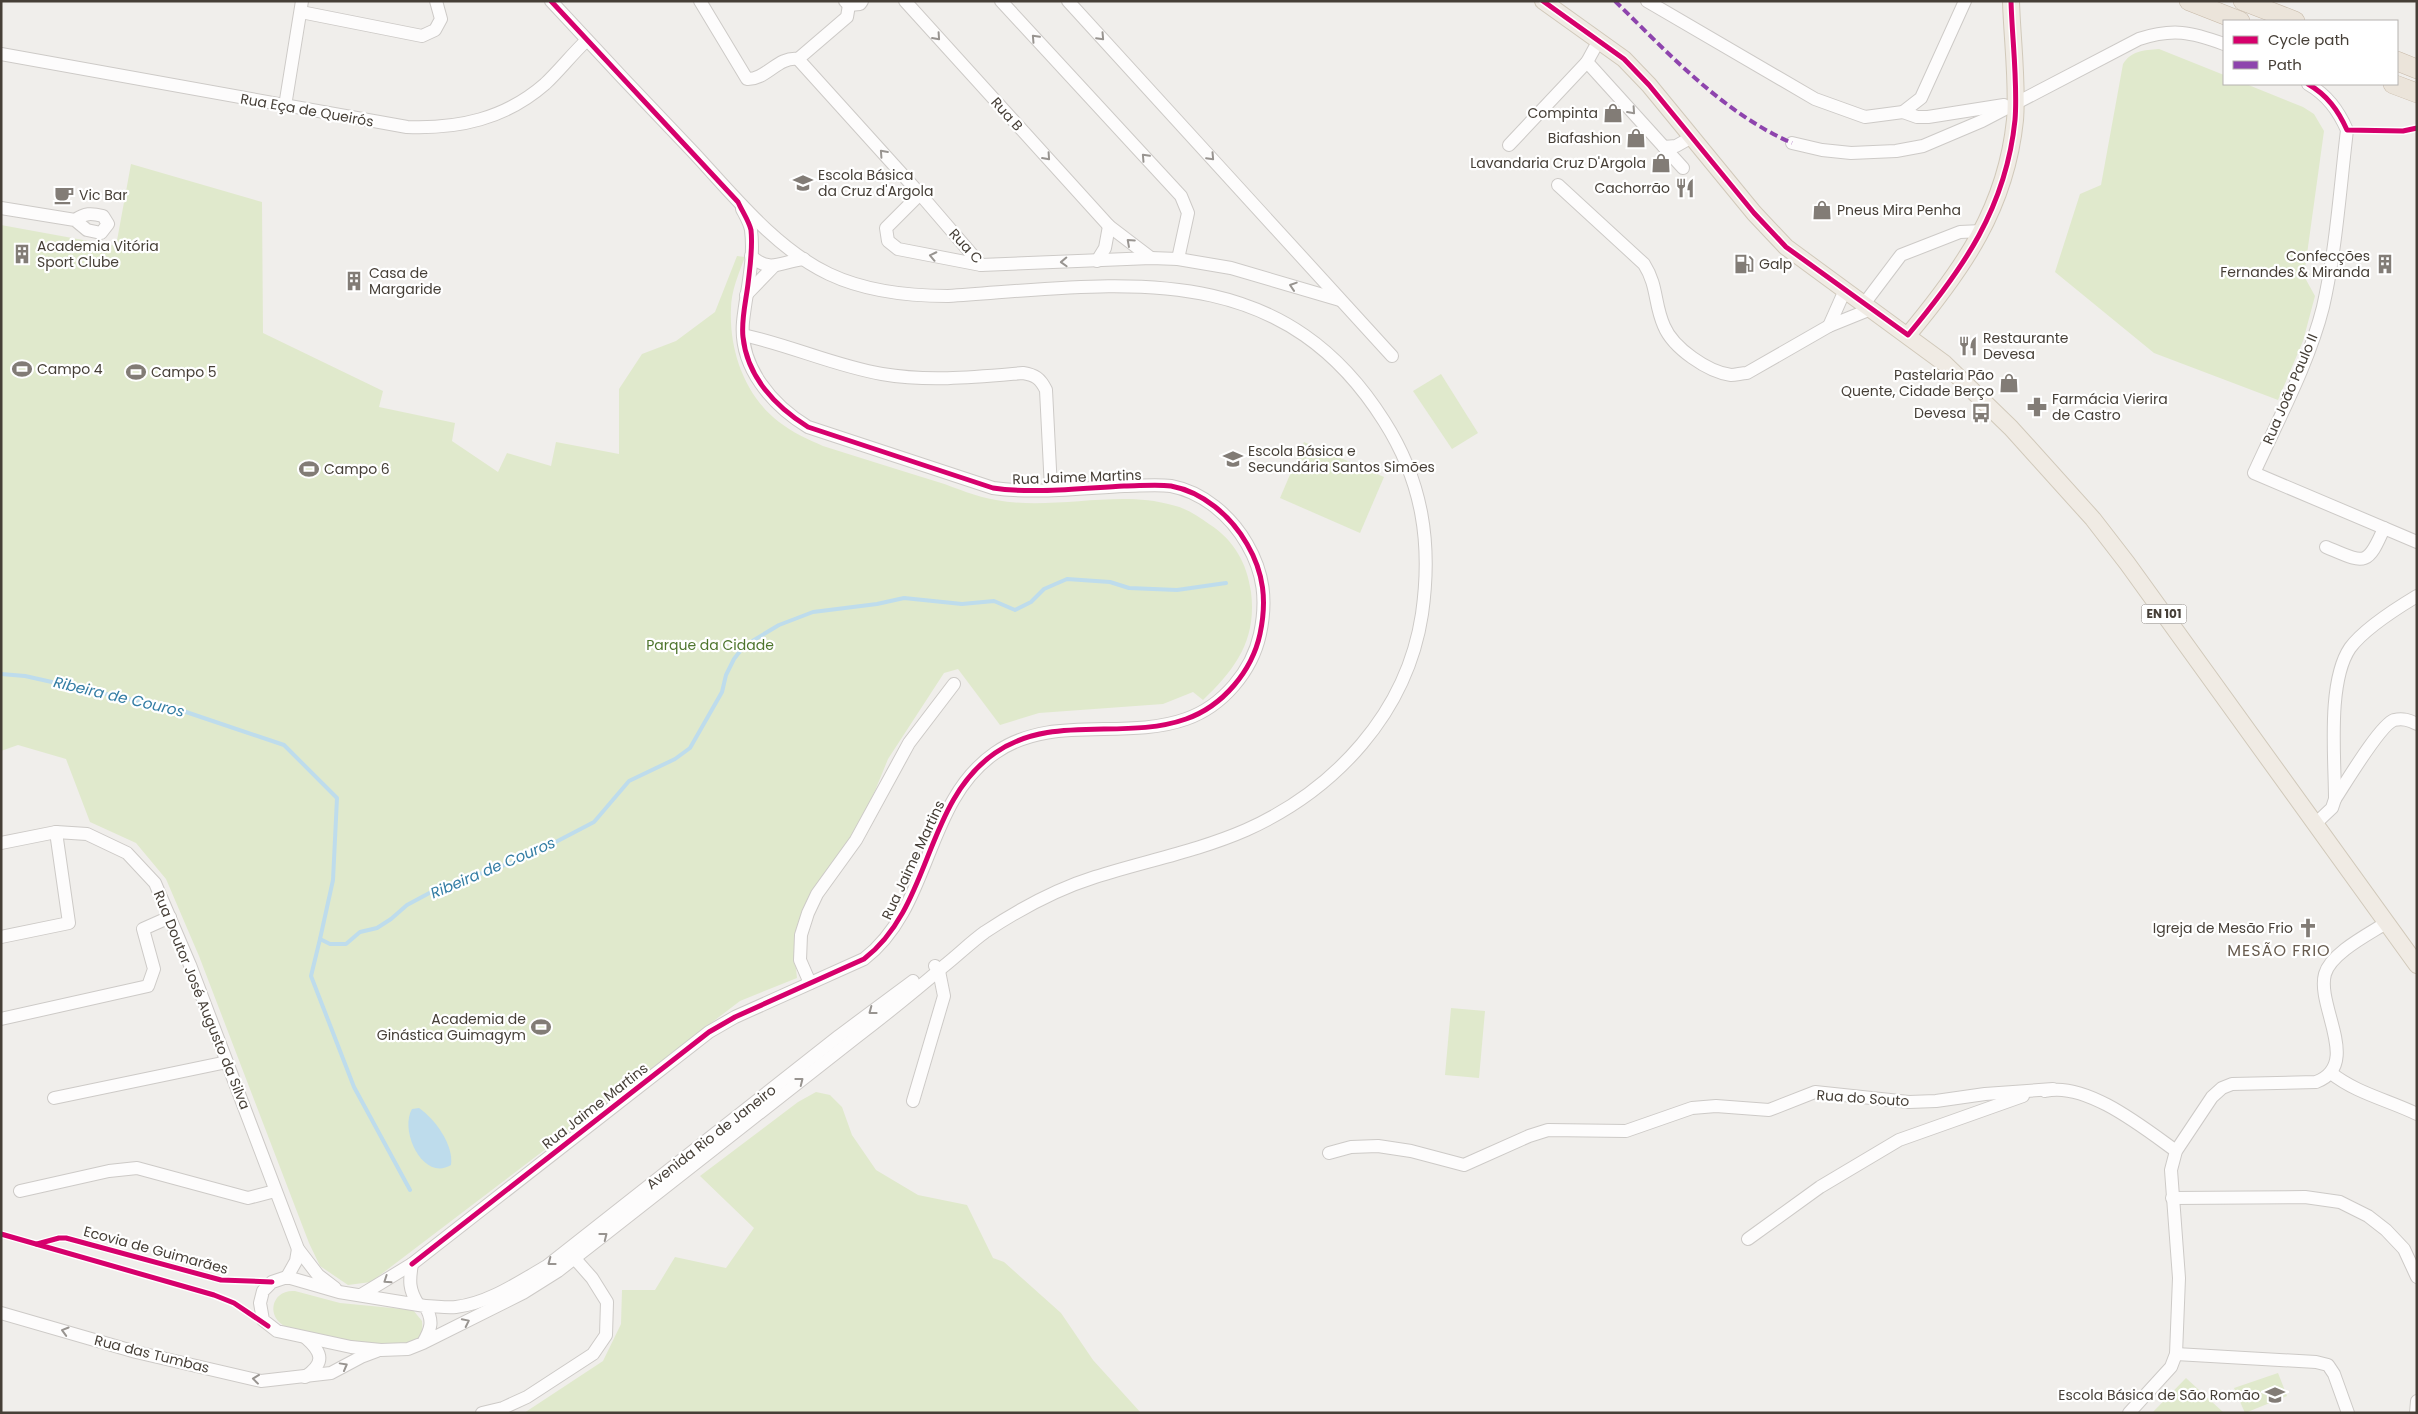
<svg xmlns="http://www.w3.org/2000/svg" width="2418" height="1414" font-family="Poppins,sans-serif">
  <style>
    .green { fill: #e0e9cc }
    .water { fill: #bedcec }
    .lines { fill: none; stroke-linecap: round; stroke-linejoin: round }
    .stream { stroke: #bedcec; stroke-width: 4 }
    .minor-casing { stroke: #cdcac7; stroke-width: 14 }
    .major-casing { stroke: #d1c9ba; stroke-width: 18 }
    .highway-casing { stroke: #c7b9a8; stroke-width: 20 }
    .minor { stroke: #fdfcfc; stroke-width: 12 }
    .major { stroke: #f0ebe4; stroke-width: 16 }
    .highway { stroke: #ebe4da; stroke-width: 19 }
    .quiet { stroke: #8e44ad; stroke-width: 4; stroke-dasharray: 8 4; stroke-linecap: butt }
    .cycleway-casing { stroke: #fff; stroke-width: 8 }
    .cycleway { stroke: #d6006c; stroke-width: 5 }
    .oneway { stroke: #989490 }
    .labels { text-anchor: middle; stroke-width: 4.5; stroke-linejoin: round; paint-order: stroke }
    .shield { fill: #fff; stroke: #7e7973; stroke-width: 1 }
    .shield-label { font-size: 12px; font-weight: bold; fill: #463f37 }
    .street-label { font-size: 14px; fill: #463f37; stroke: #fff }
    .poi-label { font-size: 14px; fill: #463f37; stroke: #fff; text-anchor: start }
    .park-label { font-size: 14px; fill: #4e752d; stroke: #fff }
    .water-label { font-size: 15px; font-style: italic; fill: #347da4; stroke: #fff }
    .quarter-label { font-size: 16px; letter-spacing: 1px; fill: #685c4f; stroke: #fff }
  </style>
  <rect width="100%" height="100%" fill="#f0eeeb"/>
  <g class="green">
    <path d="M 2159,49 L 2224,75 L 2224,84 L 2246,84 L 2303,107 L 2314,114 L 2324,131 L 2304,276 L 2315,296 L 2303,341 L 2278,400 L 2154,353 L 2055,272 L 2080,194 L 2101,185 L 2123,64 C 2131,51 2144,50 2159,49 Z"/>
    <path d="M 131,164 L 262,202 L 263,333 L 383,391 L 379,407 L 455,423 L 452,441 L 498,472 L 507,453 L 551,466 L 556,442 L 619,454 L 619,389 L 642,354 L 676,341 L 715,312 L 737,256 L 745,257 C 739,273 731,291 731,309 C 729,350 745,396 779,422 C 792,432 807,439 823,446 C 861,458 899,470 938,482 C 957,488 976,497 996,500 C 1054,511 1117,489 1172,505 C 1186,508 1198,516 1209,524 C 1234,540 1247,563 1251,592 C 1257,639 1236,669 1203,700 L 1193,692 L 1163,704 L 1039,713 L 1000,725 L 958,669 L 944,673 L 888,759 L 868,808 L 794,949 L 797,978 L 740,1001 L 371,1282 L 348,1285 L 320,1266 L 309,1243 L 199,956 L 166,879 L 136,843 L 90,822 L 66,759 L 18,745 L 1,751 L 1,225 L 116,246 Z"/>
    <polygon points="1441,374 1478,433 1452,449 1413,391"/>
    <polygon points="1304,442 1384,477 1360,533 1280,498"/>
    <polygon points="1451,1008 1485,1011 1479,1078 1445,1075"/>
    <polygon points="816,1092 830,1095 842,1107 852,1135 876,1170 918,1195 967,1205 993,1258 1004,1262 1061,1313 1093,1360 1141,1413 524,1413 603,1361 621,1324 622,1290 655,1290 675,1257 726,1268 754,1228 700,1176 798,1102"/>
    <path d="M 295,1291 L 340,1303 L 413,1310 L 422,1321 C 423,1329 422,1338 414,1342 C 392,1353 312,1333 287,1327 C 265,1318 271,1289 295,1291 Z"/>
    <polygon points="2278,1373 2287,1396 2245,1413 2234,1388"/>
    <polygon points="2186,1378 2224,1413 2152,1413"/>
  </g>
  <path class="water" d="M 419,1108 C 435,1119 454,1145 451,1165 C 423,1182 399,1131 412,1109 Z"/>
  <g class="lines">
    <g class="stream">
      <polyline points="1,674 25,676 186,712 284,745 337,798 333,880 320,939 330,944 346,944 360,932 377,928 391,919 407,905 435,890 527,857 594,822 629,781 675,759 690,748 722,692 726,675 734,659 744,646 779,625 813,612 877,604 904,598 962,604 994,601 1015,610 1031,602 1044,589 1067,579 1110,582 1129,588 1177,590 1226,583"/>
      <polyline points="320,939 311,976 354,1087 410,1190"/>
    </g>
    <defs>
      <g id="minor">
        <path d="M 700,1 L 747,79 C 766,80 778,56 798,59"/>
        <polyline points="845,1 849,5 860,4 862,1"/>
        <polyline points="905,1 1109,226 1151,258"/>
        <polyline points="1001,1 1181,196 1188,213 1178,259"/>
        <polyline points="1068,1 1392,356"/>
        <polyline points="1647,1 1815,99 1865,117 1903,112 1921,98 1965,1"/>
        <polyline points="301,12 422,36 435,30 441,19 436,1"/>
        <path d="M 1,54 L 407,127 C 458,129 505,119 545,84 C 560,70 572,54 587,40"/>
        <polyline points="798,59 920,194 981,265 1151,258 1178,259 1231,268 1340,300"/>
        <polyline points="798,59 847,17 849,5"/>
        <polyline points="1587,62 1683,168"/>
        <path d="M 2308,84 C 2327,95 2338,110 2347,130 C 2340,189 2336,250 2323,307 C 2309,363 2278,420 2254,473 L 2417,542"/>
        <polyline points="285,106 302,1"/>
        <polyline points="1903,112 1917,117 1928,117 2004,105"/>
        <path d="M 1792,143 L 1822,150 L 1851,153 L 1896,151 L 1923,146 L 1982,121 L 2139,39 C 2173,28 2191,32 2224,44"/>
        <polyline points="1509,145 1587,62 1599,40"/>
        <polyline points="1664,147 1676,146 1692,137"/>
        <path d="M 1558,185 L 1644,264 C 1658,286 1654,304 1664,326 C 1673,348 1708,372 1731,375 C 1736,375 1742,373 1747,373 L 1829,326 L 1871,309"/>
        <polyline points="920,194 886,228 888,241 898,249 981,265"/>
        <path d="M 1,208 L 75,220 L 87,230 L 101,233 L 108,224 L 103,216 C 91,213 85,213 75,220"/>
        <path d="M 751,256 C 771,274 781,261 804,259"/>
        <polyline points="1097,261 1105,248 1109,226"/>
        <polyline points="746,295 774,266"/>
        <polyline points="1864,304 1901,255 1960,232 1982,231"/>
        <polyline points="1829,326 1845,290"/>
        <path d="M 743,335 C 790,345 835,366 882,374 C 929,382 976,377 1023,373 C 1035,375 1040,378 1046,390 L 1051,489"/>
        <path d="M 2326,547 C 2364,563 2367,568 2384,528"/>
        <path d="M 2335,799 C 2345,784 2380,725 2394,720 C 2403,718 2409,720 2417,724"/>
        <path d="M 2315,824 L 2332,808 L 2335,799 C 2335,758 2327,682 2350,648 C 2364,629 2397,608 2417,596"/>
        <polyline points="1,843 56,832 87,834 127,853 155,883 190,965 298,1249 318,1275 335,1288"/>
        <polyline points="1,937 69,923 56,832"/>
        <polyline points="810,983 800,960 801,935 808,913 817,894 856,840 909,743 954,684"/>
        <polyline points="1,1019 148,986 154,969 143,929 170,917"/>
        <path d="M 2331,1073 C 2356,1093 2388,1100 2417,1114"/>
        <path d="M 2045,1091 C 2086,1081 2144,1128 2176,1151"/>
        <polyline points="54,1098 227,1062"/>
        <polyline points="913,1101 944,996 939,971 935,966"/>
        <polyline points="1329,1153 1351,1147 1378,1146 1411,1151 1464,1165 1529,1136 1548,1130 1626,1131 1692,1108 1716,1106 1769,1110 1815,1092 1909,1102 1936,1101 1985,1094 2053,1089"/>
        <polyline points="20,1191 109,1171 137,1168 248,1198 275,1191"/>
        <polyline points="2172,1198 2305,1197 2340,1202 2368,1216 2386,1230 2404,1249 2417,1277"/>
        <polyline points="1748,1239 1820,1187 1899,1140 2023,1096"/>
        <path d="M 412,1264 C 409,1281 409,1290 418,1304"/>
        <polyline points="287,1277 296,1261 298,1249"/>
        <path d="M 361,1295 L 412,1264 L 709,1032 L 735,1017 L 864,959 C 932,907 924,802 995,753 C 1052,713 1124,741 1186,719 C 1223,706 1252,671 1260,634 C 1267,601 1264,573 1247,544 C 1231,516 1203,492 1171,486 C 1156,484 1139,486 1124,486 C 1084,488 1032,494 993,488 L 808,427 C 772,405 739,367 743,322 C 746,292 755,260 751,230 C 750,223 745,215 742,209"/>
        <path d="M 425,1306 C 435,1306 446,1308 456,1307 C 489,1303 519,1282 547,1266 L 839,1036 L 913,981"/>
        <polyline points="1,1313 136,1352 261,1381 331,1373 361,1357 377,1351"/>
        <path d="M 423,1343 C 431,1329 434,1321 425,1306 L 339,1292 L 287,1277 L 272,1282 L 263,1291 L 260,1303 L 263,1320 L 277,1331 L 351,1347 L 381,1350 L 408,1349 L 423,1343 L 523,1293 L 558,1271 L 599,1239 C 684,1172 770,1105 855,1038 C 885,1015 915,991 944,966 C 958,955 971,942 985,932 C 1018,910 1057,889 1095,877 C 1145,861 1198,851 1246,830 C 1335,790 1407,713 1422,614 C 1432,544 1423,482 1384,421 C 1278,253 1117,285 948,296 C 909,296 865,291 829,274 C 776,249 733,195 694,153 C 646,103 598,52 551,1"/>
        <polyline points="2176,1354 2316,1362 2328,1365 2334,1374 2348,1413"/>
        <path d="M 305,1377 C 325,1363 323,1353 306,1338"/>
        <polyline points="482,1413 503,1408 527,1397 593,1354 606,1335 607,1302 592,1278 569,1252"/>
        <path d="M 2129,1413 L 2171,1367 L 2176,1354 L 2179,1278 L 2171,1170 L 2176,1151 L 2212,1097 L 2222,1088 L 2232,1084 L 2316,1082 C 2362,1065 2316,1006 2325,974 C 2331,953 2369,934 2386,923"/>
        <polyline points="2416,1413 2417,1401"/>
      </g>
      <g id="major">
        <polyline points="1543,1 1624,59 1649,85 1754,213 1786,247 1944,363 2011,428 2093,519 2127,563 2417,965"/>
        <path d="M 1908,335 C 1963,269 2006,208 2015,120 C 2018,84 2012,38 2011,1"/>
      </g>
      <g id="highway">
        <polyline points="2189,1 2240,21"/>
        <polyline points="2243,1 2295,21"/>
        <polyline points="2397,61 2417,69"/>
        <polyline points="2393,84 2417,93"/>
      </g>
    </defs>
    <use href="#minor" class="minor-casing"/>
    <use href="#major" class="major-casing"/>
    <use href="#highway" class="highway-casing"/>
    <use href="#minor" class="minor"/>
    <use href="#major" class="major"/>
    <use href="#highway" class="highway"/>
    <path class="quiet" d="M 1615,1 C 1668,53 1723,113 1792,143"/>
    <defs>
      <g id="cycleway">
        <path d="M 1543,1 L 1624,59 L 1649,85 L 1754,213 L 1786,247 L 1908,335 C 1963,269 2006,208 2015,120 C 2018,84 2012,38 2011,1"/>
        <path d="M 2308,84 C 2327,95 2338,110 2347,130 L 2403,131 L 2417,128"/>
        <polyline points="1,1234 214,1295 234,1303 268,1326"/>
        <polyline points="37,1244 59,1238 66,1238 221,1280 272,1282"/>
        <path d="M 412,1264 L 709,1032 L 735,1017 L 864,959 C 932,907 924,802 995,753 C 1052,713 1124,741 1186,719 C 1223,706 1252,671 1260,634 C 1267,601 1264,573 1247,544 C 1231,516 1203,492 1171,486 C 1156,484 1139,486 1124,486 C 1084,488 1032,494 993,488 L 808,427 C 776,407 747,377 743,337 C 741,320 746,301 748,284 C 750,266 753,248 751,230 C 749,221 742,211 738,202 L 551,1"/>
      </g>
    </defs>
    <use href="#cycleway" class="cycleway-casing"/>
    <use href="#cycleway" class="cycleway"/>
  </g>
  <defs><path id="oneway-chevron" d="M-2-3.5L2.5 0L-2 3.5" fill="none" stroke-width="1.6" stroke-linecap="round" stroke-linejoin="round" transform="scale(1.25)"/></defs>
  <g class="oneway">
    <use href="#oneway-chevron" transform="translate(937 37) rotate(48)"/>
    <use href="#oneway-chevron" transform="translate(1101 37) rotate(47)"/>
    <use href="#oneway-chevron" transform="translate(1035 38) rotate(-133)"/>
    <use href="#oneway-chevron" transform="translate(1632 111) rotate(48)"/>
    <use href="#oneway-chevron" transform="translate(883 153) rotate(-132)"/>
    <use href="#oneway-chevron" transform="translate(1047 157) rotate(48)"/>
    <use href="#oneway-chevron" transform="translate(1145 157) rotate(-133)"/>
    <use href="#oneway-chevron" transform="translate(1211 157) rotate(47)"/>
    <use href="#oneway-chevron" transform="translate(1130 242) rotate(-138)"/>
    <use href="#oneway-chevron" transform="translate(933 256) rotate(-168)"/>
    <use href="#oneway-chevron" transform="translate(1064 262) rotate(178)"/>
    <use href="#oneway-chevron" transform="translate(1293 286) rotate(-162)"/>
    <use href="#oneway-chevron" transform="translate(872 1011) rotate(143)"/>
    <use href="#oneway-chevron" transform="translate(800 1081) rotate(-38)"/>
    <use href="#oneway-chevron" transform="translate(604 1236) rotate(-38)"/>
    <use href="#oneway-chevron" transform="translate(551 1262) rotate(143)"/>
    <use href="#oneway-chevron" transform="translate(387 1280) rotate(146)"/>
    <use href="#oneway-chevron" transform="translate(466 1322) rotate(-26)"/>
    <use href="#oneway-chevron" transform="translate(65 1331) rotate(-164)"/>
    <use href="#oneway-chevron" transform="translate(344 1366) rotate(-29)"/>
    <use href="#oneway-chevron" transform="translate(256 1379) rotate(-173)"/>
  </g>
  <defs>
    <symbol id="shop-bare" viewBox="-9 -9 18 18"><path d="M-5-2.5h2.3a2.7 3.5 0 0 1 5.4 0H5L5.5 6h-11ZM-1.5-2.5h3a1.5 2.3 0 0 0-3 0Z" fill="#827c76" stroke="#fff" stroke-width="2.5" paint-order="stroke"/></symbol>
    <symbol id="school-bare" viewBox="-9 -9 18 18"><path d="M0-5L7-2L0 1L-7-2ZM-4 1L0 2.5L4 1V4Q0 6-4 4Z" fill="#827c76" stroke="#fff" stroke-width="2.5" paint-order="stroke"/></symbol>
    <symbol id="restaurant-bare" viewBox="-9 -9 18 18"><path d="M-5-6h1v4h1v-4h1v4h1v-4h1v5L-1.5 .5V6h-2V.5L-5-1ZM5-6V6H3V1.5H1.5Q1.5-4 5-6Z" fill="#827c76" stroke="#fff" stroke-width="2.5" paint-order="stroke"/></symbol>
    <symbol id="cafe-bare" viewBox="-9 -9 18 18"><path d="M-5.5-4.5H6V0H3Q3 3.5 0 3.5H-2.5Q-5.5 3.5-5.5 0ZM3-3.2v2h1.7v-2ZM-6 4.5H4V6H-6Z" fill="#827c76" stroke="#fff" stroke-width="2.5" paint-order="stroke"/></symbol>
    <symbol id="building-bare" viewBox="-9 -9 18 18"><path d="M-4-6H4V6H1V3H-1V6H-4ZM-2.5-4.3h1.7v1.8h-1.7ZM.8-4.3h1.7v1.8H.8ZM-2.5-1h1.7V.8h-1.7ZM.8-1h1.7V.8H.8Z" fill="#827c76" stroke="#fff" stroke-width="2.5" paint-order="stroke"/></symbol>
    <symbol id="fuel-bare" viewBox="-9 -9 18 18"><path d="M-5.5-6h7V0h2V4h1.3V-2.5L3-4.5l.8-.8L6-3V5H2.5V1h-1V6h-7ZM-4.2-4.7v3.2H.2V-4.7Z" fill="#827c76" stroke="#fff" stroke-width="2.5" paint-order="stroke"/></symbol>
    <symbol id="stadium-bare" viewBox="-9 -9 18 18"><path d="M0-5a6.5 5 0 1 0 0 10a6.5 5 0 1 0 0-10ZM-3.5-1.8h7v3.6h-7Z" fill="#827c76" stroke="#fff" stroke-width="2.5" paint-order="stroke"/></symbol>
    <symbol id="pharmacy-bare" viewBox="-9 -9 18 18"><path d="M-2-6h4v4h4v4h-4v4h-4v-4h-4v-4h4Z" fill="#827c76" stroke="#fff" stroke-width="2.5" paint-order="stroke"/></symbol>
    <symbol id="bus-bare" viewBox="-9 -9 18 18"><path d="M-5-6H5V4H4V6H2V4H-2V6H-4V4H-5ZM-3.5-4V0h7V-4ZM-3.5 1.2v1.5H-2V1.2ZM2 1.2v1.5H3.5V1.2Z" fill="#827c76" stroke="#fff" stroke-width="2.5" paint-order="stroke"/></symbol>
    <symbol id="church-bare" viewBox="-9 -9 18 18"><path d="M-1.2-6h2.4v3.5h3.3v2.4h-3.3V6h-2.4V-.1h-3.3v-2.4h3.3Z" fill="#827c76" stroke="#fff" stroke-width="2.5" paint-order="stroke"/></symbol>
  </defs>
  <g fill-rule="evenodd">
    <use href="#shop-bare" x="1599" y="99" width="28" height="28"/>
    <use href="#shop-bare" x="1622" y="124" width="28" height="28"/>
    <use href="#shop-bare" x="1647" y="149" width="28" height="28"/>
    <use href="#school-bare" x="789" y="169" width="28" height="28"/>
    <use href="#restaurant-bare" x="1671" y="174" width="28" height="28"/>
    <use href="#cafe-bare" x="50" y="181" width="28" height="28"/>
    <use href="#shop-bare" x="1808" y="196" width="28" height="28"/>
    <use href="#building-bare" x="8" y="240" width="28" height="28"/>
    <use href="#fuel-bare" x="1730" y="250" width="28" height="28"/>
    <use href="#building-bare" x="2371" y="250" width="28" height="28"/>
    <use href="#building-bare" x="340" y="267" width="28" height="28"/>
    <use href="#restaurant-bare" x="1954" y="332" width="28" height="28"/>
    <use href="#stadium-bare" x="8" y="355" width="28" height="28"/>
    <use href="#stadium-bare" x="122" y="358" width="28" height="28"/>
    <use href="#shop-bare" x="1995" y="369" width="28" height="28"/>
    <use href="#pharmacy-bare" x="2023" y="393" width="28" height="28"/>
    <use href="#bus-bare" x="1967" y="399" width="28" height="28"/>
    <use href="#school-bare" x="1219" y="445" width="28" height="28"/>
    <use href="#stadium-bare" x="295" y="455" width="28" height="28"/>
    <use href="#church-bare" x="2294" y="914" width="28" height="28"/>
    <use href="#stadium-bare" x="527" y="1013" width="28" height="28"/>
    <use href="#school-bare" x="2261" y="1381" width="28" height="28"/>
  </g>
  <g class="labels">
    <rect class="shield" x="2141.5" y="604.5" width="45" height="19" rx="4"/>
    <g class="shield-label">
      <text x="2164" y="618">EN 101</text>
    </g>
    <g class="street-label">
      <text transform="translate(307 110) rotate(10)" y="5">Rua Eça de Queirós</text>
      <text transform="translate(1007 114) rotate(48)" y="5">Rua B</text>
      <text transform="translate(966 246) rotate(47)" y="5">Rua C</text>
      <text transform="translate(2290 389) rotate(-67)" y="5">Rua João Paulo II</text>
      <text transform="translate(1077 477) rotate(-2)" y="5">Rua Jaime Martins</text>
      <text transform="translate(913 860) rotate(-65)" y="5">Rua Jaime Martins</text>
      <text transform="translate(202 1000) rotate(68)" y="5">Rua Doutor José Augusto da Silva</text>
      <text transform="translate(1863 1098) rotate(4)" y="5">Rua do Souto</text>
      <text transform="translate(595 1106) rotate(-38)" y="5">Rua Jaime Martins</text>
      <text transform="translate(711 1137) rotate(-38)" y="5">Avenida Rio de Janeiro</text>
      <text transform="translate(156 1250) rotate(15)" y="5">Ecovia de Guimarães</text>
      <text transform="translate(152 1354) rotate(14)" y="5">Rua das Tumbas</text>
    </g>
    <g class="poi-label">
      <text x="1598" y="118" text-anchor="end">Compinta</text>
      <text x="1621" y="143" text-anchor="end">Biafashion</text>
      <text x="1646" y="168" text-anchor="end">Lavandaria Cruz D'Argola</text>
      <text x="818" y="180">Escola Básica<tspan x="818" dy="16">da Cruz d'Argola</tspan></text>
      <text x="1670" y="193" text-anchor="end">Cachorrão</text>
      <text x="79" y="200">Vic Bar</text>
      <text x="1837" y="215">Pneus Mira Penha</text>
      <text x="37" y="251">Academia Vitória<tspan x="37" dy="16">Sport Clube</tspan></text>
      <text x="2370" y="261" text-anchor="end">Confecções<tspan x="2370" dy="16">Fernandes &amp; Miranda</tspan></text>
      <text x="1759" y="269">Galp</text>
      <text x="369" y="278">Casa de<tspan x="369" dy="16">Margaride</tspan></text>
      <text x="1983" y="343">Restaurante<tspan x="1983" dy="16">Devesa</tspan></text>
      <text x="37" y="374">Campo 4</text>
      <text x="151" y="377">Campo 5</text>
      <text x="1994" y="380" text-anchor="end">Pastelaria Pão<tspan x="1994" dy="16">Quente, Cidade Berço</tspan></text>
      <text x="2052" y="404">Farmácia Vierira<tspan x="2052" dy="16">de Castro</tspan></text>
      <text x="1966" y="418" text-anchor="end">Devesa</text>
      <text x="1248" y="456">Escola Básica e<tspan x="1248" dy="16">Secundária Santos Simões</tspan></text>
      <text x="324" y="474">Campo 6</text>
      <text x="2293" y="933" text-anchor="end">Igreja de Mesão Frio</text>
      <text x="526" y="1024" text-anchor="end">Academia de<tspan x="526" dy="16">Ginástica Guimagym</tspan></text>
      <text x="2260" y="1400" text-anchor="end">Escola Básica de São Romão</text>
    </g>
    <g class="park-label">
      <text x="710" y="650">Parque da Cidade</text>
    </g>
    <g class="water-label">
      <text transform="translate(119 697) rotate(13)" y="5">Ribeira de Couros</text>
      <text transform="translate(493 868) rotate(-23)" y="5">Ribeira de Couros</text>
    </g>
    <g class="quarter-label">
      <text x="2279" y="956">MESÃO FRIO</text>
    </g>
  </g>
  <rect width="2418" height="1414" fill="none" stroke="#463f37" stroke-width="5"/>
  <rect x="2223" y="20" width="175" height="65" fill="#ffffff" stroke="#b5b2af"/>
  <rect x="2233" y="36" width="25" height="8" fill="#d6006c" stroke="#b5b2af"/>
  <text x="2268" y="45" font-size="15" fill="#463f37">Cycle path</text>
  <rect x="2233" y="61" width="25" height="8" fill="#8e44ad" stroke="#b5b2af"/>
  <text x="2268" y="70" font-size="15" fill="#463f37">Path</text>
</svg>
